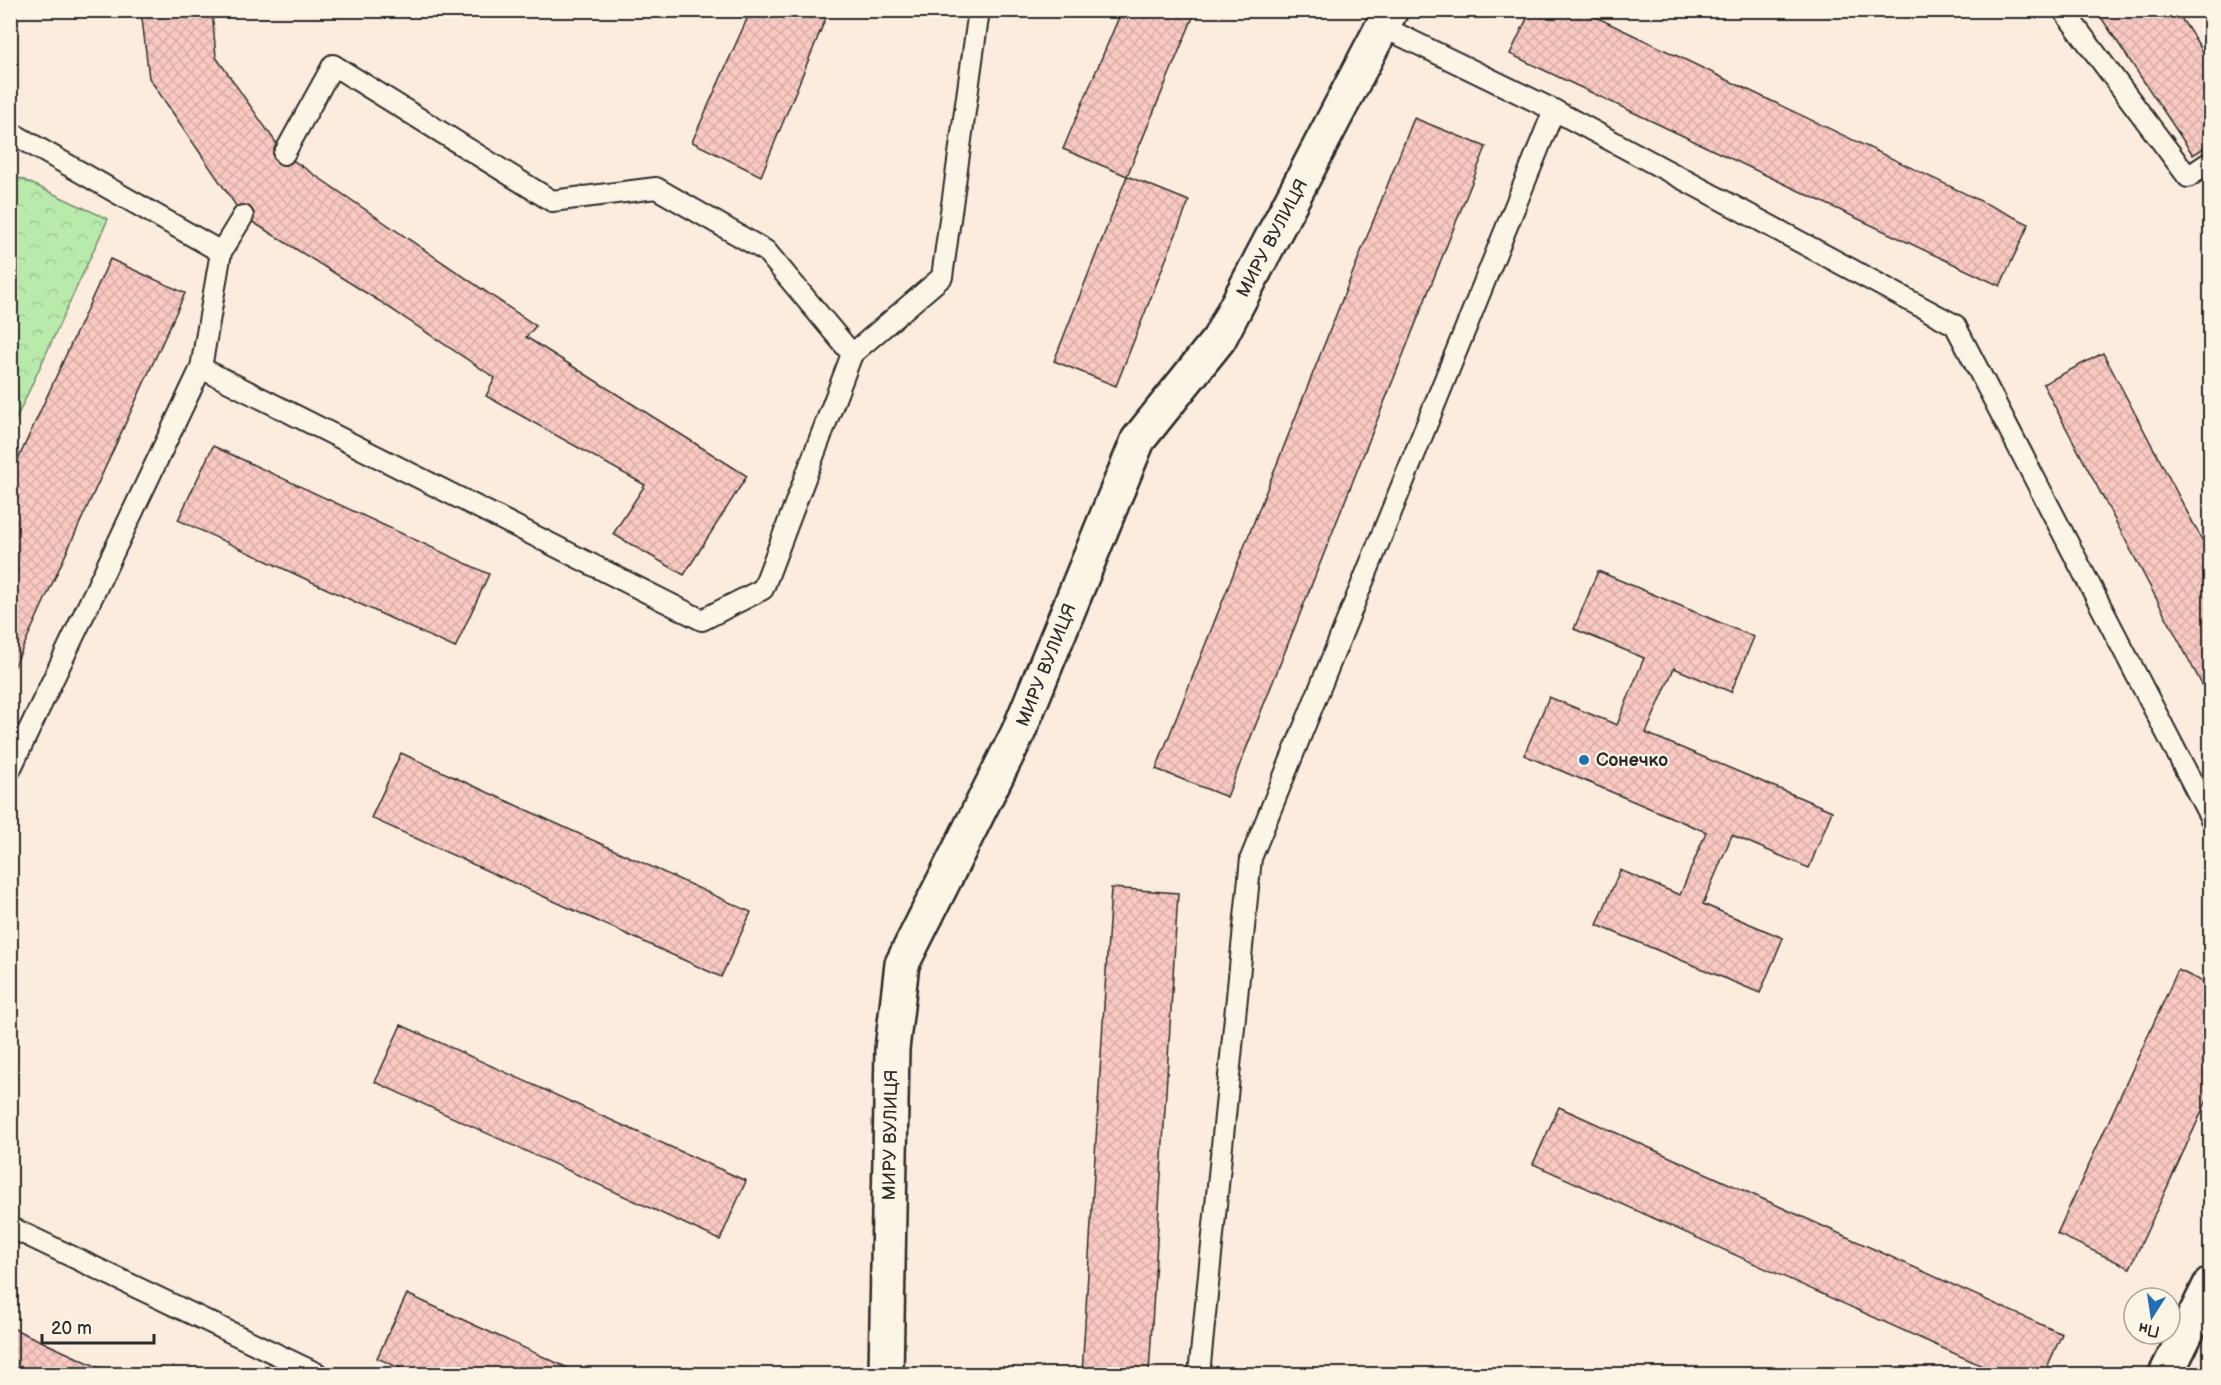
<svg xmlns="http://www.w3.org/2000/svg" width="2221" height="1385" font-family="'Balsamiq Sans',sans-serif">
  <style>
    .forest { fill: url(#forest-crowns); stroke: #728a6b; stroke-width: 1.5 }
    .building { fill: url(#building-cross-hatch); stroke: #2b2b2b; stroke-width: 1.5 }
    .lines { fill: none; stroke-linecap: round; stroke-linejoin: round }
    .lane-casing { stroke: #2b2b2b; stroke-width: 24 }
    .street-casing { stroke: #2b2b2b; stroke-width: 38 }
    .lane { stroke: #fcf5e5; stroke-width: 20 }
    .street { stroke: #fcf5e5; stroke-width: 33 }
    .poi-dot { fill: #1f6fb2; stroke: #fcf5e5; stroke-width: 2 }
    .labels { text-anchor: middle; stroke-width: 4.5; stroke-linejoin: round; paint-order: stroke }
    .street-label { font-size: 18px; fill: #2b2b2b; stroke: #fcf5e5 }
    .poi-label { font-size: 18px; font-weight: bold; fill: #2b2b2b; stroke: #fcf5e5; text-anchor: start }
  </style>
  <defs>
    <pattern id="forest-crowns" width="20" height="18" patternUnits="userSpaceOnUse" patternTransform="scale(1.5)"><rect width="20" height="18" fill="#b8eaab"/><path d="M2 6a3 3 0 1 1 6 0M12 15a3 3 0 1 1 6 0" fill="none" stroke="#9ec993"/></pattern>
    <pattern id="building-cross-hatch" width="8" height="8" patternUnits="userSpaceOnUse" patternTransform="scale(1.5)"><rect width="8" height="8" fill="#f9c9c2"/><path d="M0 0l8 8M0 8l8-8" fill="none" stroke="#d6ada7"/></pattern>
  </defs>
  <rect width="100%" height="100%" fill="#fbecde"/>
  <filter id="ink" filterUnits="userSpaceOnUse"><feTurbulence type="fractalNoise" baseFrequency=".0167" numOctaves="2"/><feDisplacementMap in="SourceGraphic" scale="12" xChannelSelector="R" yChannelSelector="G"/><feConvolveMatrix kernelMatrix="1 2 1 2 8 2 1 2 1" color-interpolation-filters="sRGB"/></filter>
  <g filter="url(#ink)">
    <polygon class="forest" points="11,174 108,219 11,430"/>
    <g class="building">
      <polygon points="141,10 212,10 216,57 284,154 536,326 526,337 747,476 684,575 613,534 645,485 486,396 495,378 379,301 243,216 149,78"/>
      <polygon points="751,10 829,10 761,176 692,142"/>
      <polygon points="1122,10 1196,10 1127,176 1063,149"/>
      <polygon points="1531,10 1581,10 2029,224 2000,286 1510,54"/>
      <polygon points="2096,10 2176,10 2210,62 2210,144 2193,155"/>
      <polygon points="1414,118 1486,147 1227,797 1156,769"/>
      <polygon points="1127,176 1189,201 1116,386 1054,361"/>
      <polygon points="110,259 185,293 10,676 10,477"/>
      <polygon points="2103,353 2210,555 2210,700 2043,384"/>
      <polygon points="213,446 489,574 455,648 178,520"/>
      <polygon points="1598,571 1754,637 1731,692 1674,668 1646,733 1832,811 1809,868 1732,835 1703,904 1783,938 1760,993 1597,925 1620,870 1680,895 1706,832 1524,755 1549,697 1617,725 1644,658 1574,629"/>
      <polygon points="401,753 751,912 721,977 371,818"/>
      <polygon points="1111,888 1178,893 1149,1374 1082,1374"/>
      <polygon points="2178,970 2210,985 2210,1094 2130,1268 2057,1234"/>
      <polygon points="401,1025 746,1181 720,1240 375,1082"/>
      <polygon points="1559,1107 2062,1334 2044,1374 2000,1374 1533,1164"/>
      <polygon points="407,1294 581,1374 413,1374 377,1358"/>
      <polygon points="10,1327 113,1374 10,1374"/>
      <polygon points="1591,1368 1604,1374 1588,1374"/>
    </g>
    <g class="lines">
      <defs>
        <g id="lane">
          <polyline points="2063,10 2188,177 2210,162"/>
          <polyline points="1383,27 1554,110"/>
          <polyline points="10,132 221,252"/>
          <polyline points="852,354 942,277 979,10"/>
          <polyline points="201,368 702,620 763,589 852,354 766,251 656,188 552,201 333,65 284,154"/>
          <polyline points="10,770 201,368 221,252 243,216"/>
          <polyline points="10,1227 318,1374"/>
          <polyline points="1199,1374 1251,858 1554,110 1955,325 2210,817"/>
        </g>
        <g id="street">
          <polyline points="886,1374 892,1049 902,964 1018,733 1138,440 1219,339 1391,10"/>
          <polyline points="2166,1374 2210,1285"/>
        </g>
      </defs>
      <use href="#lane" class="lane-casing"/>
      <use href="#street" class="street-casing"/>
      <use href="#lane" class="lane"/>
      <use href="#street" class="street"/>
    </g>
  </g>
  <circle class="poi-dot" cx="1584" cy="760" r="6"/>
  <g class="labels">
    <g class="street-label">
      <text transform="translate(1272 238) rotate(-62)" y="6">МИРУ ВУЛИЦЯ</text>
      <text transform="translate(1046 665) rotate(-68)" y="6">МИРУ ВУЛИЦЯ</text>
      <text transform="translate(890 1135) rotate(-89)" y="6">МИРУ ВУЛИЦЯ</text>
    </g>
    <g class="poi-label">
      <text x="1596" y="766">Сонечко</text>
    </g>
  </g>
  <rect width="2221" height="1385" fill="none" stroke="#fcf5e5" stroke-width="36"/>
  <rect x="18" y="18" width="2185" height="1349" fill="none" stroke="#2b2b2b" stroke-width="2" filter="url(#ink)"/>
  <g transform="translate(2152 1316) rotate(192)"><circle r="28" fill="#fcf5e5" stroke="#a8a49b" stroke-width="1.5"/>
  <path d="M0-4.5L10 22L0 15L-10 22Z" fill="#1f6fb2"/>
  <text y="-9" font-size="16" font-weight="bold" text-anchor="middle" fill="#2b2b2b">Пн</text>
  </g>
  <path d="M42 1334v9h112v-9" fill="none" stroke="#2b2b2b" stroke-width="3"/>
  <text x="51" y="1334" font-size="18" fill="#2b2b2b" stroke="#fcf5e5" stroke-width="4.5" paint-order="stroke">20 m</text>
</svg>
